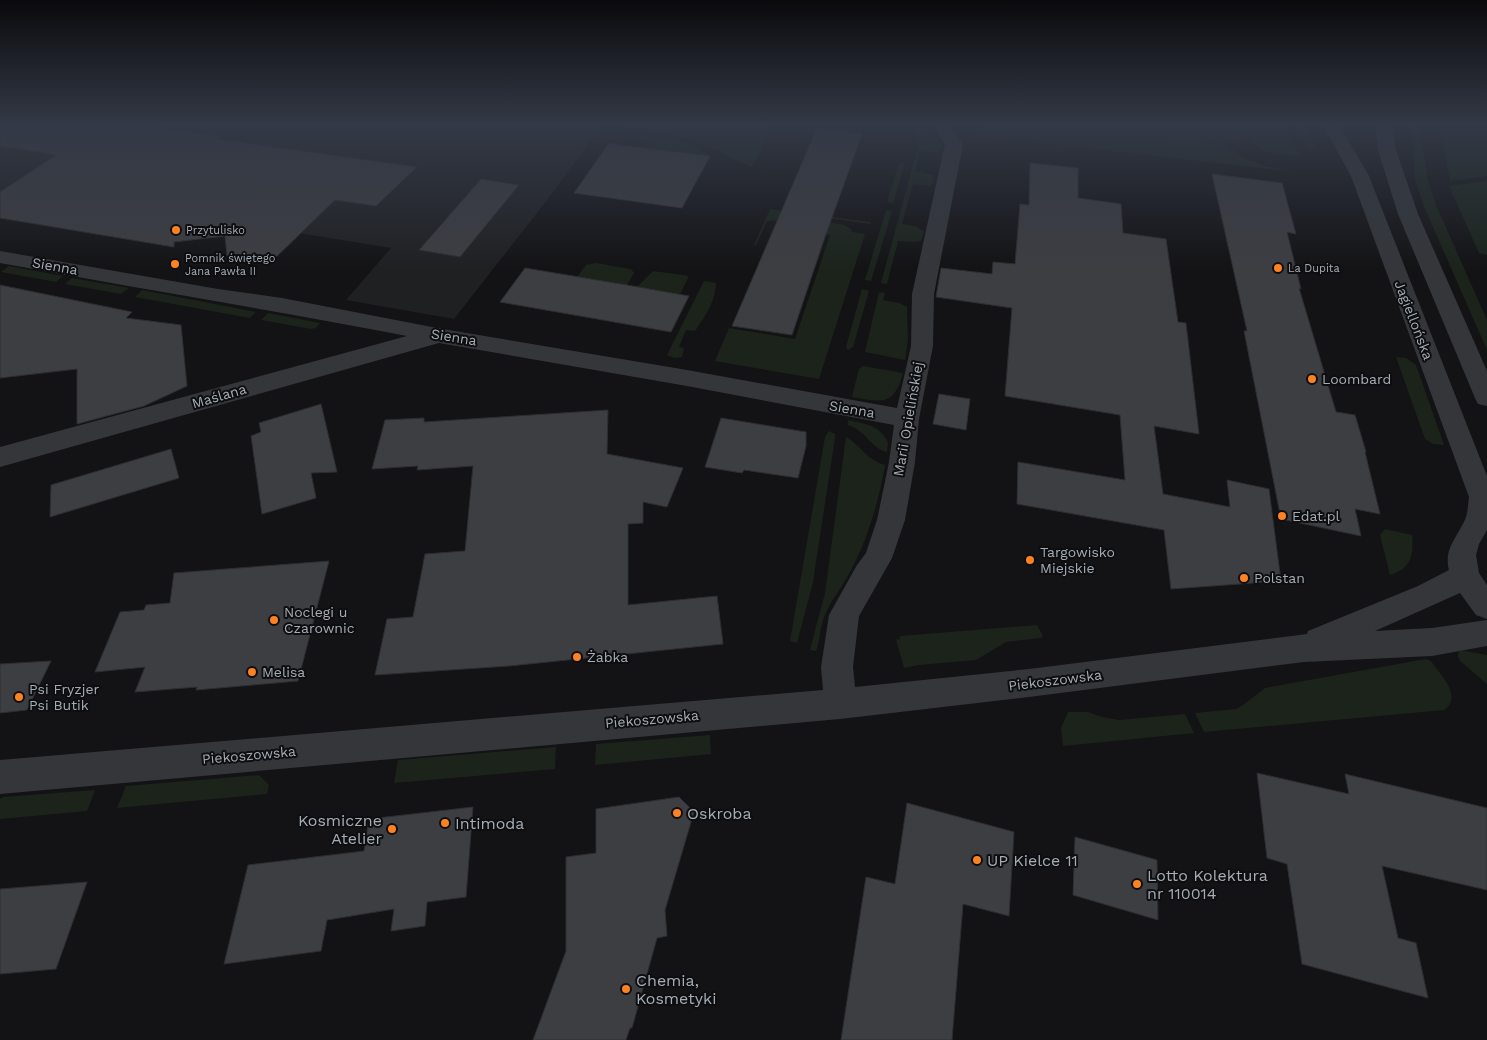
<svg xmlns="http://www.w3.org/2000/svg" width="1487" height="1040" font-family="'Work Sans',sans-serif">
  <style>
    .built { fill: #1f2022 }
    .green { fill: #1b231b }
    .building { fill: #3d3e42; stroke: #2d2e31 }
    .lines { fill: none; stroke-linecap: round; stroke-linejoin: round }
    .minor { fill: #34363a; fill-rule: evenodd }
    .poi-dot { fill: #fd8322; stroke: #0e0e10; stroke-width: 2 }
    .labels { text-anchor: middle; stroke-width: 4; stroke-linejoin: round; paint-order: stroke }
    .far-poi-label { font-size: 11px; fill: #a4adb6; stroke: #0e0e10; text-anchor: start }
    .street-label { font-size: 14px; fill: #a4adb6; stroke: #0e0e10 }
    .poi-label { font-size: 14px; fill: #a4adb6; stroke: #0e0e10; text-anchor: start }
    .near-poi-label { font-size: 16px; fill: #a4adb6; stroke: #0e0e10; text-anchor: start }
  </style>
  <rect width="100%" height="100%" fill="#131315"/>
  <g class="built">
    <polygon points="0,125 602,125 544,204 454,319 346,300 391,248 8,186 0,192"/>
    <polygon points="1081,125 1246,125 1248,137 1225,143 1217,140 1195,145 1102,134"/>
  </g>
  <g class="green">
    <path d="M 623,125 L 773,125 L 752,167 C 705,145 667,125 614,131 Z"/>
    <polygon points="917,125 919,125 924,132 939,139 943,148 938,152 919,151 915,171 933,175 934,183 929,186 913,184 902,224 915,226 924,231 921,241 913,242 898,241 887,284 881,283 917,150"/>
    <polygon points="980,125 1081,125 1102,134 1195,145 1221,141 1244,158 1264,166 1294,172 978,135"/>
    <path d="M 1246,125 L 1284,125 L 1299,155 C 1284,156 1255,153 1248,137 C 1246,133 1246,128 1246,125 Z"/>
    <polygon points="1294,125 1304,125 1315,146 1310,152"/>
    <polygon points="1411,125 1419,125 1428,181 1436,205 1487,320 1487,350 1423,204 1415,178"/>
    <polygon points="1487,129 1487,176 1450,181 1441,133"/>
    <path d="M 634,135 C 659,137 694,139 712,158 L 644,148 L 648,142 L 618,138 Z"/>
    <polygon points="899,163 905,163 893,203 887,202"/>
    <polygon points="1487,181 1487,255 1479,253 1449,186"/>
    <polygon points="770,209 871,222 870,224 827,218 767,221 756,245 754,245"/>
    <polygon points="886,210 892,211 871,281 865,280"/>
    <polygon points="828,222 844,225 851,229 852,232 865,234 819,379 715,361 729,328 795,339 830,235 774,227"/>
    <polygon points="596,263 631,269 634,273 627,285 577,277 586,265"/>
    <polygon points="9,266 63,276 56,282 1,272"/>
    <polygon points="653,271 683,275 688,276 688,278 680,294 637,287"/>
    <polygon points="72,278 129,288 121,294 65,284"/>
    <path d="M 704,281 L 716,283 C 716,300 705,317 695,331 L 686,330 L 679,347 L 684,348 L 682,357 L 674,358 L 667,355 Z"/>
    <polygon points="862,289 869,291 853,347 848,350 846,347"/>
    <polygon points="142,290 256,312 250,318 135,297"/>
    <polygon points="879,292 885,293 883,300 899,303 907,307 908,340 905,360 865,352"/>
    <polygon points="268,313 320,323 316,328 311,329 261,320"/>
    <polygon points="1396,357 1406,358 1416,365 1444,445 1433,444 1425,439"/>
    <path d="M 863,366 L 903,373 C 894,407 881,402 852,397 L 859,369 Z"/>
    <path d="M 848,420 C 865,424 881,425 888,443 L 887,452 C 869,447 867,431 848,425 Z"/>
    <polygon points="829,431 835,434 835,438 813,582 797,643 790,641 825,437"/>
    <path d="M 846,437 C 862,446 865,459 885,465 C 878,504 868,539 849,574 C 841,589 830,601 824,617 C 820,628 820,640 816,651 L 810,650 L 825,593 Z"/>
    <path d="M 1385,529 L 1412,535 C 1414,554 1411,569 1390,575 L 1380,535 Z"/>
    <polygon points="1037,625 1043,636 1041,638 1006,642 976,660 919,665 904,668 896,639 899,640 900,636"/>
    <polygon points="1459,650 1487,655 1487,684 1460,661 1458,656"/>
    <path d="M 1426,659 L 1431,661 C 1439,673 1464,697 1444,710 L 1204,732 L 1195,713 L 1236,709 L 1243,705 L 1265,688 Z"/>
    <polygon points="1068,712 1088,712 1102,717 1119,720 1185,714 1194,733 1063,746 1061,728"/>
    <polygon points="710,735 711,754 595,765 596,744"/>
    <polygon points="556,747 555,769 394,783 398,760"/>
    <polygon points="259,775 269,785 267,794 117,808 126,786"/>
    <polygon points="95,790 87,811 0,819 0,799 3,797"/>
  </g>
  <g class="building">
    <polygon points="0,125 138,125 221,137 217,139 417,167 376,206 335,200 270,263 227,256 225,236 174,242 174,247 0,218 0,192 56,155 0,146"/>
    <polygon points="817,128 862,134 825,237 792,335 732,326"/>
    <polygon points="609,143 618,145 710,156 682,208 574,193"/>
    <polygon points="1030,163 1078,168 1078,198 1121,204 1123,233 1166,239 1178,322 1186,323 1199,434 1154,426 1163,494 1230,507 1227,480 1269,489 1281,581 1171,589 1164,530 1017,504 1018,462 1125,480 1120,415 1005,396 1012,308 936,297 941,268 992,274 993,262 1015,264 1020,204 1029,205"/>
    <polygon points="1212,174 1282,183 1296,234 1287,232 1301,289 1299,288 1336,412 1355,415 1366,452 1365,452 1380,514 1355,509 1361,536 1281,519 1244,331 1247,331"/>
    <polygon points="481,179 519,185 460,257 419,250"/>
    <polygon points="525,268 627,285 689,296 671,332 500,302"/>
    <polygon points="0,285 132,312 126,318 181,325 187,386 144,406 77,424 77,369 0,378"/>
    <polygon points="939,394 970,399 966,430 933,424"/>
    <polygon points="321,404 337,472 311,473 316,498 262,514 251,436 261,432 259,423"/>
    <polygon points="608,410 607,454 683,468 667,507 643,502 643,523 628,524 628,605 717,596 723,644 509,666 375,675 387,619 413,617 425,554 465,551 473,466 417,470 418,466 372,469 385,420 424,418 424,422"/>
    <polygon points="721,418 806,432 806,446 798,478 744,470 742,473 705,467"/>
    <polygon points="171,449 179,478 50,517 51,485"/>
    <polygon points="329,561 298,681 196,690 197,687 135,692 145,667 95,672 120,612 144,610 146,605 170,603 174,573"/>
    <polygon points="51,661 27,710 0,713 0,664"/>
    <polygon points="1257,773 1349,794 1345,774 1487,808 1487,890 1382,866 1398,938 1416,943 1428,998 1302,964 1287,864 1267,858"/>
    <polygon points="679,797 694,812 665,910 667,936 657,938 632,1028 630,1028 626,1040 533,1040 566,951 566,857 596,853 596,809"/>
    <polygon points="907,803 1014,832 1009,916 963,904 952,1040 841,1040 866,877 895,884"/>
    <polygon points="473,807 466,897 427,902 425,926 391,931 394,909 327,920 321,951 224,964 248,865 364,851 369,819"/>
    <polygon points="1075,837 1157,860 1158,920 1073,895"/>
    <polygon points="87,882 56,969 0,974 0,889"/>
  </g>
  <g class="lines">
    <g class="minor">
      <path d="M 936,125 L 950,125 L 963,144 L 934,294 L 933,346 L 919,419 L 915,462 L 905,520 L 892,558 L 859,616 L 853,667 L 855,687 L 1029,669 L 1307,634 L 1308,631 L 1418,586 L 1449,570 C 1443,548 1459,536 1466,517 C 1468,511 1468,503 1469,497 L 1351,176 L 1323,125 L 1339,125 L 1369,176 L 1487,476 L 1487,530 L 1479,544 L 1476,555 L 1479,573 L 1487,585 L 1487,619 L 1476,615 L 1460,593 L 1375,631 L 1432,628 L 1487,620 L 1487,646 L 1432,656 L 1304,662 L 1029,697 L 840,719 L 0,794 L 0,760 L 823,690 L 821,667 L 829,615 L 857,565 L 866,553 L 877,520 L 889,462 L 894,425 L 687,386 L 439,343 L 0,467 L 0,447 L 407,336 C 272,310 136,288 0,263 L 0,251 L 218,289 L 282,298 L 437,328 L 687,370 L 897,408 L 911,346 L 912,294 L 945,144 L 934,127 Z"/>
      <polygon points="1375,125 1392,125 1396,150 1418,214 1487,371 1487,406 1478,404 1475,398 1398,214 1378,150"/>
    </g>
  </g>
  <linearGradient id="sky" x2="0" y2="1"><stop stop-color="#0a0a0c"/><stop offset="0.46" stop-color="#333946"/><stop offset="1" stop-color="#333946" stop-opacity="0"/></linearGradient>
  <rect width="1487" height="270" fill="url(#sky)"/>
  <g class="poi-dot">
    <circle cx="176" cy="230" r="5"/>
    <circle cx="175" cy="264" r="5"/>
    <circle cx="1278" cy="268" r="5"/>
    <circle cx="1312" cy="379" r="5"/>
    <circle cx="1282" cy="516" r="5"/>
    <circle cx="1030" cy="560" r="5"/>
    <circle cx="1244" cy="578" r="5"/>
    <circle cx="274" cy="620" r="5"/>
    <circle cx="577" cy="657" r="5"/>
    <circle cx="252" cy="672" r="5"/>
    <circle cx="19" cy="697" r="5"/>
    <circle cx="677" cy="813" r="5"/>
    <circle cx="445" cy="823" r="5"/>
    <circle cx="392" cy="829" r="5"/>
    <circle cx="977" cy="860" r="5"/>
    <circle cx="1137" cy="884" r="5"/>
    <circle cx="626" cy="989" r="5"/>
  </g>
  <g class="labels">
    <g class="far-poi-label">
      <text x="186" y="234">Przytulisko</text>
      <text x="185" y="262">Pomnik świętego<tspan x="185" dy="13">Jana Pawła II</tspan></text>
      <text x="1288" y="272">La Dupita</text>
    </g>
    <g class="street-label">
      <text transform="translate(55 266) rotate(10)" y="5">Sienna</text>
      <text transform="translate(1414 320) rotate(69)" y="5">Jagiellońska</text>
      <text transform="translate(454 337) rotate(9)" y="5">Sienna</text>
      <text transform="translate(219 396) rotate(-16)" y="5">Maślana</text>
      <text transform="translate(852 409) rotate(10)" y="5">Sienna</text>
      <text transform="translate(908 419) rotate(-80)" y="5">Marii Opielińskiej</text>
      <text transform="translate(1055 680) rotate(-7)" y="5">Piekoszowska</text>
      <text transform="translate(652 719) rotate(-5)" y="5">Piekoszowska</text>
      <text transform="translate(249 755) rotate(-5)" y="5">Piekoszowska</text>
    </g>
    <g class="poi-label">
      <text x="1322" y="384">Loombard</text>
      <text x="1292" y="521">Edat.pl</text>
      <text x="1040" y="557">Targowisko<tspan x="1040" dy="16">Miejskie</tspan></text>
      <text x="1254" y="583">Polstan</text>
      <text x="284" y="617">Noclegi u<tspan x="284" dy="16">Czarownic</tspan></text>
      <text x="587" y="662">Żabka</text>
      <text x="262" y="677">Melisa</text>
      <text x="29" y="694">Psi Fryzjer<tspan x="29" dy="16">Psi Butik</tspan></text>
    </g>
    <g class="near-poi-label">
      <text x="687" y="819">Oskroba</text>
      <text x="382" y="826" text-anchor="end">Kosmiczne<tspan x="382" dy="18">Atelier</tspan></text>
      <text x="455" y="829">Intimoda</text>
      <text x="987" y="866">UP Kielce 11</text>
      <text x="1147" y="881">Lotto Kolektura<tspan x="1147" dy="18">nr 110014</tspan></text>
      <text x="636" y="986">Chemia,<tspan x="636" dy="18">Kosmetyki</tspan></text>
    </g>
  </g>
</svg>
